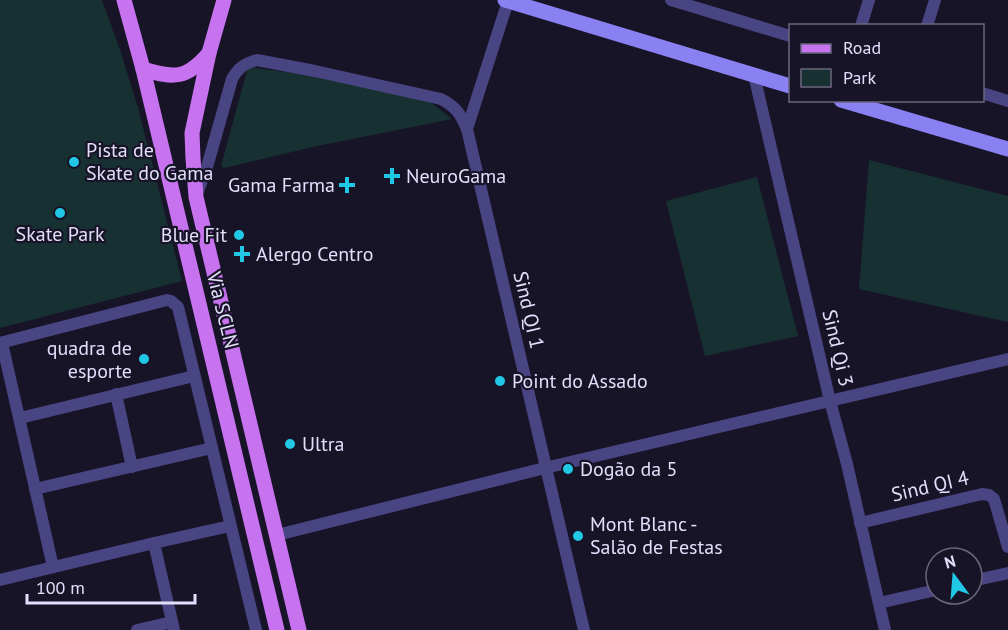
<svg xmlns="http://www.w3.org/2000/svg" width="1008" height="630" font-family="'PT Sans',sans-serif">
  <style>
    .green { fill: #173132 }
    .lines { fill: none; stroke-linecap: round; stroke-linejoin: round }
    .street { stroke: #494482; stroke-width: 12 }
    .secondary { stroke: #8980f1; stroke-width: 15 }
    .primary { stroke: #c772ef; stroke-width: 15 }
    .poi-dot { fill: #20c8e6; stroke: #181428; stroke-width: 2 }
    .labels { text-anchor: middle; stroke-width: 4.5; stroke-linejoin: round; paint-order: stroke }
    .poi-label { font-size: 20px; fill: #e3defb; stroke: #181428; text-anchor: start }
    .street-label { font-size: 20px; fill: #e3defb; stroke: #181428 }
  </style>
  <rect width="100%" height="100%" fill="#181428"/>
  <g class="green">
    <polygon points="0,0 102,0 121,53 138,108 182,281 0,328"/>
    <polygon points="248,67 330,78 429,101 452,119 317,146 224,168 221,166"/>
    <polygon points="869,160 1008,196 1008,322 859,289"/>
    <polygon points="757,177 798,336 705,356 666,201"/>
  </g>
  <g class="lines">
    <g class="street">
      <polyline points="671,0 790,36"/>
      <polyline points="508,1 467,129 584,630"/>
      <polyline points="861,26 869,0"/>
      <polyline points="927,26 935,0"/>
      <polyline points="754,75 830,401 847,464 885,630"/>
      <polyline points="982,93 1008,101"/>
      <path d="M 197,194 L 207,167 L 232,79 C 238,68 245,63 257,60 L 315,71 L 441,99 C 456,107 460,113 467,129"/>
      <polyline points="0,343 167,300 171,301 178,307 256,630"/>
      <polyline points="2,343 53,567"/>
      <polyline points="116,394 132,467"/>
      <polyline points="20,418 194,376"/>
      <polyline points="35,489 212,448"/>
      <polyline points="860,523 982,494 989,495 994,499 1008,547"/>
      <polyline points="277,535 545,468 1008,359"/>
      <polyline points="154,543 174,630"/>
      <polyline points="0,580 154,543 230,526"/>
      <polyline points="972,581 1008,573"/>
      <polyline points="879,603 936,590"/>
      <polyline points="137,630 172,622"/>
    </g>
    <g class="secondary">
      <polyline points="505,0 790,86"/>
      <polyline points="841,100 1008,149"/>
    </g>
    <g class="primary">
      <polyline points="124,0 143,69 277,630"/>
      <polyline points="224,0 209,53 192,133 193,158 196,197 299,630"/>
      <path d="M 143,69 C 174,79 187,79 209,53"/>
    </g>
  </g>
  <g class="poi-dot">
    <circle cx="74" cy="162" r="6"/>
    <path d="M389 167h6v6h6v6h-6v6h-6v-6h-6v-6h6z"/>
    <path d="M344 176h6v6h6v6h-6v6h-6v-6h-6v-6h6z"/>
    <circle cx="60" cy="213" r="6"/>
    <circle cx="239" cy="235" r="6"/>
    <path d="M239 245h6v6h6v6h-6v6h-6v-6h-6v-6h6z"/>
    <circle cx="144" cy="359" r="6"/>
    <circle cx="500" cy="381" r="6"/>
    <circle cx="290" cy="444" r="6"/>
    <circle cx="568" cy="469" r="6"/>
    <circle cx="578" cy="536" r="6"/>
  </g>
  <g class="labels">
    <g class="poi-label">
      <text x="86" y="157">Pista de<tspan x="86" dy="23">Skate do Gama</tspan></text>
      <text x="406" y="183">NeuroGama</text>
      <text x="335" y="192" text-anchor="end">Gama Farma</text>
      <text x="60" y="241" text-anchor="middle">Skate Park</text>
      <text x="227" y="242" text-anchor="end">Blue Fit</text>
      <text x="256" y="261">Alergo Centro</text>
      <text x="132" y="355" text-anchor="end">quadra de<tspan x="132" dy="23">esporte</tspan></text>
      <text x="512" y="388">Point do Assado</text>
      <text x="302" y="451">Ultra</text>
      <text x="580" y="476">Dogão da 5</text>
      <text x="590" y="531">Mont Blanc -<tspan x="590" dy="23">Salão de Festas</tspan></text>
    </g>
    <g class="street-label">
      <text transform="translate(223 310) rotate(76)" y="7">Via SCLN</text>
      <text transform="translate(529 310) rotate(77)" y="7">Sind QI 1</text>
      <text transform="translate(838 348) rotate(77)" y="7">Sind Qi 3</text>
      <text transform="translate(930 486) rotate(-13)" y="7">Sind QI 4</text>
    </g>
  </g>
  <rect x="789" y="24" width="195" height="78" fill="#181428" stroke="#69657c" stroke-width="1.5"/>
  <rect x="801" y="44" width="30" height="9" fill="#c772ef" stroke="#69657c" stroke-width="1.5"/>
  <text x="843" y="54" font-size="18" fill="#e3defb">Road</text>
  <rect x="801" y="69" width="30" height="18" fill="#173132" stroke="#69657c" stroke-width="1.5"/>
  <text x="843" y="84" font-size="18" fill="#e3defb">Park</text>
  <g transform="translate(954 576) rotate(344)"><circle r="28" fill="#181428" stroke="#69657c" stroke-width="1.5"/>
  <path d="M0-4.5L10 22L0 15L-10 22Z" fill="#20c8e6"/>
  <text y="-9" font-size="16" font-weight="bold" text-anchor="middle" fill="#e3defb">N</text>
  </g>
  <path d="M27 594v9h168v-9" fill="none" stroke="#e3defb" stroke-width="3"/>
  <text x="36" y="594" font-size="18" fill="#e3defb" stroke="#181428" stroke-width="4.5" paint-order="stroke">100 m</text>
</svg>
